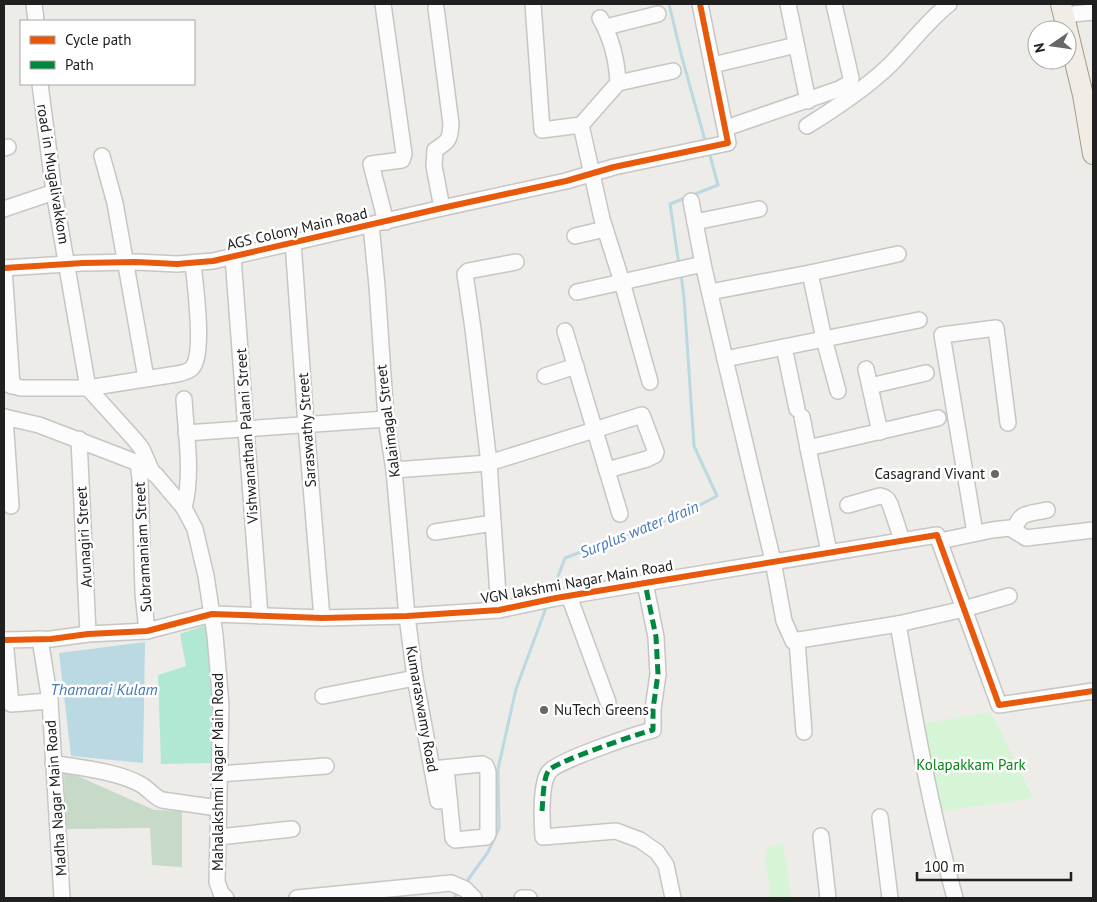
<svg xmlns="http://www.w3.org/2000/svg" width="1097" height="902" font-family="'PT Sans',sans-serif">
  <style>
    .cemetery { fill: #c6dac7 }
    .park { fill: #d5f5d6 }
    .pitch { fill: #b1e8d3 }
    .water { fill: #bad9e3 }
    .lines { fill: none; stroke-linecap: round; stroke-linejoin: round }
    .stream { stroke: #bad9e3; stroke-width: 3 }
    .minor-casing { stroke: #c7c6c4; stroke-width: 18 }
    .major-casing { stroke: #a59b84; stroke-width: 22 }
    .minor { stroke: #fcfcfc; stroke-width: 15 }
    .major { stroke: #f1ece5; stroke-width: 20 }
    .quiet { stroke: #00873e; stroke-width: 5; stroke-dasharray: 10 5; stroke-linecap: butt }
    .cycleway-casing { stroke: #fff; stroke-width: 9 }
    .cycleway { stroke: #e8590c; stroke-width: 6 }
    .poi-dot { fill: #686766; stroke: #fff; stroke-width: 2 }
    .labels { text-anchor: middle; stroke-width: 5; stroke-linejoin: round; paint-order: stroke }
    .street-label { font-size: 15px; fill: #202020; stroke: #fff }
    .poi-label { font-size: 15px; fill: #202020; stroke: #fff; text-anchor: end }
    .park-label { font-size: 15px; fill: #048714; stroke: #fff }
    .water-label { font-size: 16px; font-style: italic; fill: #4579b6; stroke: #fff }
  </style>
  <rect width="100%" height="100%" fill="#eeece8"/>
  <polygon class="cemetery" points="64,770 154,810 182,811 182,867 152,865 150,828 65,829"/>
  <g class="park">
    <polygon points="991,712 1033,798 936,812 921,724"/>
    <polygon points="783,844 791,898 771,898 765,859 768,847"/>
  </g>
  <polygon class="pitch" points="209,624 213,664 211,763 161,764 158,675 186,666 180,634"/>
  <polygon class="water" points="145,642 143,763 71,756 59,653"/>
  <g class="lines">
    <g class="stream">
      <polyline points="669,4 681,54 706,144"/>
      <polyline points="679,265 670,204 718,185 709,152"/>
      <polyline points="551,595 565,558 683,514 717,496 694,446 684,297 681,274"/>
      <polyline points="465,884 488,852 499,828 498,769 516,689 547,605"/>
      <polyline points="454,898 459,891"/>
    </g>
    <defs>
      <g id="minor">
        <polyline points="34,4 36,21"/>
        <polyline points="383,4 404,154 402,160 371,164 386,222"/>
        <path d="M 533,4 L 542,130 L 581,125 L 618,83 C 617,60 612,39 600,18"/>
        <polyline points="788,4 808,101"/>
        <path d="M 436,8 L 451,124 C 450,140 449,141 435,150 L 434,166 L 442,208"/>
        <polyline points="1063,15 1093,12"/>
        <polyline points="606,27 658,14"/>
        <polyline points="713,65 796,45"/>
        <polyline points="618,83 673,71"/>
        <polyline points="40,84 54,192 88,388 135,440 142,449 152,472"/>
        <polyline points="581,125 602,219 622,282 703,264 725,359 824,339 810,273 710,292"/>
        <path d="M 807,126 C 836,108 866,88 890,65 C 910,45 927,21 949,4"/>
        <polyline points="726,128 839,89 850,83 851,78 834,4"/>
        <polyline points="4,148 8,147"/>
        <polyline points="102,156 115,203 146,378"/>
        <polyline points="691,201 703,264"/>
        <polyline points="4,209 54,192"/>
        <polyline points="695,222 759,209"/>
        <polyline points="371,225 377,286 386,419 394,470 407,616 415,678 438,801 449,800"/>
        <polyline points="575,236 605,229"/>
        <polyline points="293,242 306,425 322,618"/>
        <polyline points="233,257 260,616"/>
        <polyline points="4,268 83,263 136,262 177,264 213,261 442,208 566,181 614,167 728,143 700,4"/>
        <polyline points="4,268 12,386"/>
        <polyline points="810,273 898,254"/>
        <polyline points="577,292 622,282 650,382"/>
        <polyline points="565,331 620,514"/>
        <polyline points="784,347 797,409"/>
        <polyline points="725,359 773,561 784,621 793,641 898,624"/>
        <polyline points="866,369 880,432"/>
        <polyline points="545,376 576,366"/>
        <path d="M 4,383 L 21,388 L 88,388 L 177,374 C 182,373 188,372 192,368 C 205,354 195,284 193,263"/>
        <polyline points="870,386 926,373"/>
        <polyline points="838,391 824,339 919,320"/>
        <polyline points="4,417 39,425 138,463 156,475 184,508 195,529 206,576 215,635 221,705 217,882 221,893 226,898"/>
        <polyline points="5,417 11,506"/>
        <polyline points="802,417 808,448 938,418"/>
        <polyline points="186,433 386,419"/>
        <polyline points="79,439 88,634"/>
        <polyline points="808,448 829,552"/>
        <polyline points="138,463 140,478 143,593 147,631"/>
        <polyline points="394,470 489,463 642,415 656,452 655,455 647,459 607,470"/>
        <path d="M 848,505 L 880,496 C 886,497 888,499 890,504 L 902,540"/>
        <path d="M 184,508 C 193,473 186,435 184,399"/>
        <path d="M 1015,531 C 1018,511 1030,514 1047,510"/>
        <polyline points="435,532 493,523"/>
        <polyline points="975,533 942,335 996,328 1008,423"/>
        <polyline points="940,541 992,530 1010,528 1026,538 1093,530"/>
        <path d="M 645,583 L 656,637 L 658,674 L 653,709 L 653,730 C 637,734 556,761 549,772 C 540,784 542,822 543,837 L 616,831 L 640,840 L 657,852 L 666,865 L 673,898"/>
        <polyline points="569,596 608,702"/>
        <polyline points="499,610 489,463 473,329 465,274 468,271 516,262"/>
        <polyline points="40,639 50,701 62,898"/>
        <polyline points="4,640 51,639 88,634 147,631 212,614 322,618 407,616 499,610 556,598 645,583 937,535 999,705 1093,691"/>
        <polyline points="5,640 11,704 50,701"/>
        <polyline points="797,641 804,732"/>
        <polyline points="323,696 415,678"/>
        <path d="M 53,763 C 80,768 116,771 140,784 C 149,789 154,797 162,800 L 218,808"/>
        <polyline points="432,769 482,764 486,766 488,772 488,834 486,837 455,840 453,838 446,768"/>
        <polyline points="219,774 326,766"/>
        <polyline points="880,817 890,898"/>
        <polyline points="821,836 828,898"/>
        <polyline points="219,837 292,829"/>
        <polyline points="297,898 451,883 465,889 474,898"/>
        <polyline points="522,898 529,898"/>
        <path d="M 955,898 C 930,808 914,716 898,624 L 964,609 L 1009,596"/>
      </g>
      <polyline id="major" points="1061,4 1083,95 1093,154"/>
    </defs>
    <use href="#minor" class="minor-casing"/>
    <use href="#major" class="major-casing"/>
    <use href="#minor" class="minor"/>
    <use href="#major" class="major"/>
    <path class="quiet" d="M 542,811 C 543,801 543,777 549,770 C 558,761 637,734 653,730 L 653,709 L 658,674 L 656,637 L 645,583"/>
    <defs>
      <g id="cycleway">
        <polyline points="4,268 83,263 136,262 177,264 213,261 442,208 566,181 614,167 728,143 700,4"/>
        <polyline points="4,640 51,639 88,634 147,631 212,614 322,618 407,616 499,610 556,598 645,583 937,535 999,705 1093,691"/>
      </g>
    </defs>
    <use href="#cycleway" class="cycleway-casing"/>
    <use href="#cycleway" class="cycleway"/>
  </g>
  <g class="poi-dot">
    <circle cx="995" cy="474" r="5"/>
    <circle cx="544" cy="710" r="5"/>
  </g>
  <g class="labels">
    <g class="street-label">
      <text transform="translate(53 174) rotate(81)" y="5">road in Mugalivakkom</text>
      <text transform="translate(297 229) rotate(-13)" y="5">AGS Colony Main Road</text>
      <text transform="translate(388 421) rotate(-97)" y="5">Kalaimagal Street</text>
      <text transform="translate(307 430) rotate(-94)" y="5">Saraswathy Street</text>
      <text transform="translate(247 436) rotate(-94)" y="5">Vishwanathan Palani Street</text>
      <text transform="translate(84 537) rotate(-93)" y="5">Arunagiri Street</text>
      <text transform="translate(143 547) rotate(-93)" y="5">Subramaniam Street</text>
      <text transform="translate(577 582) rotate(-10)" y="5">VGN lakshmi Nagar Main Road</text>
      <text transform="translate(422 709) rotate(80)" y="5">Kumaraswamy Road</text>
      <text transform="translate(218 772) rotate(-90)" y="5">Mahalakshmi Nagar Main Road</text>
      <text transform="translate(56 798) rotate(-94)" y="5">Madha Nagar Main Road</text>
    </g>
    <g class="poi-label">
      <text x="985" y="479">Casagrand Vivant</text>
      <text x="554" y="715" text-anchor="start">NuTech Greens</text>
    </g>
    <g class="park-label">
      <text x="971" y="770">Kolapakkam Park</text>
    </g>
    <g class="water-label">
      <text transform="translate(639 529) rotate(-22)" y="6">Surplus water drain</text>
      <text x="104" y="695">Thamarai Kulam</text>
    </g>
  </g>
  <rect width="1097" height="902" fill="none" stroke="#202020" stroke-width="10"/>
  <rect x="20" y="20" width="175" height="65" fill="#ffffff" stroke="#a6a6a6"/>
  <rect x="30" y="36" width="25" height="8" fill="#e8590c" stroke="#a6a6a6"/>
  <text x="65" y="45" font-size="15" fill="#202020">Cycle path</text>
  <rect x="30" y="61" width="25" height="8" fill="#00873e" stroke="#a6a6a6"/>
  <text x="65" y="70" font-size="15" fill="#202020">Path</text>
  <g transform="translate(1052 45) rotate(257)"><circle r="24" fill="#ffffff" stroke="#a6a6a6"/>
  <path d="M0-4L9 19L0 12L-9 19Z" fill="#686766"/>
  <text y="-8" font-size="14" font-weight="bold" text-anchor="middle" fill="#202020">N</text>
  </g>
  <path d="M917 872v8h154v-8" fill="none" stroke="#202020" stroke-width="2.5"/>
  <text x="924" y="872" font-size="15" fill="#202020" stroke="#ffffff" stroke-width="4" paint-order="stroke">100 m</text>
</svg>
